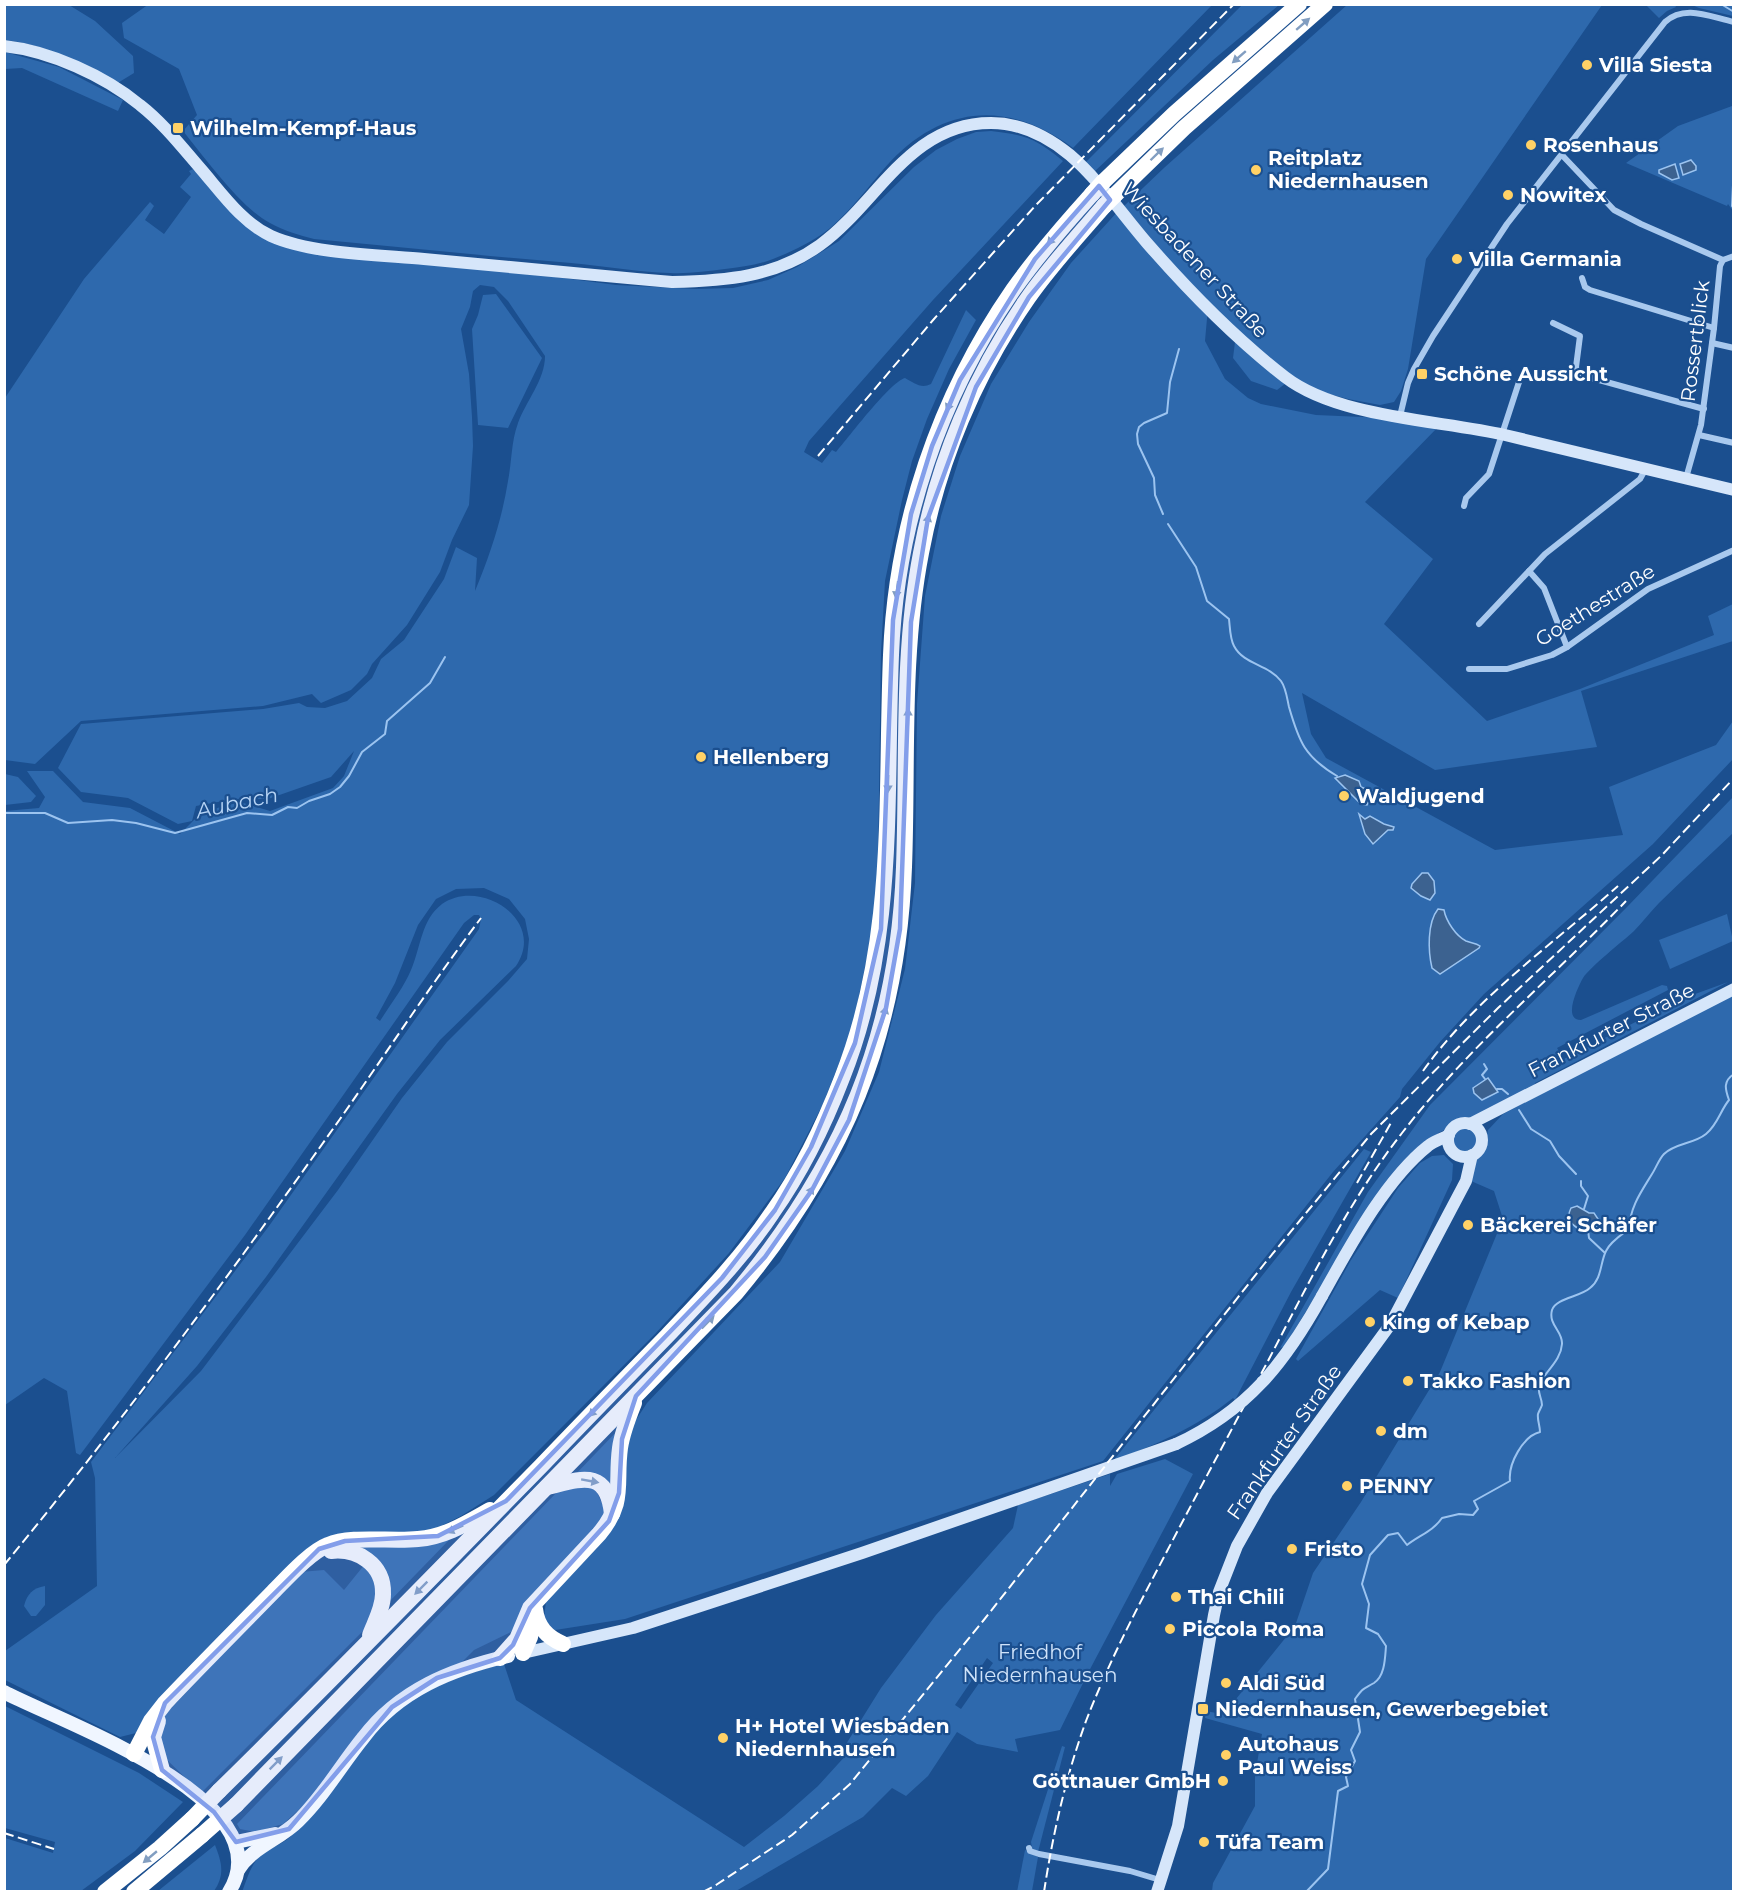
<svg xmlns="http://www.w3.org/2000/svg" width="1738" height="1896" font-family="Montserrat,sans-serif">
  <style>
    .green { fill: #2e69ad; fill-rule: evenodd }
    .water { fill: #3c6290; stroke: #9cc4f0; stroke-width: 1.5 }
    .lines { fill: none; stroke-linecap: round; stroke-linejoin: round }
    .stream { stroke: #9cc4f0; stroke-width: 2 }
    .minor { stroke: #a9c9ee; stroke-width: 6 }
    .secondary { stroke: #d6e6fa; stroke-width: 12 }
    .primary { stroke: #f0f6ff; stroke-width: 14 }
    .motorway { stroke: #fff; stroke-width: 16 }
    .rail { stroke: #fff; stroke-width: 2; stroke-dasharray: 10 4.5; stroke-linecap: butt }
    .secondary-bridge { stroke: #d6e6fa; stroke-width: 12 }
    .motorway-bridge { stroke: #fff; stroke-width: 16 }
    .oneway { fill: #829ec1 }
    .marked { fill: #839eea; fill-opacity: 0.2; stroke: #839eea; stroke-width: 4.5; stroke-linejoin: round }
    .poi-dot { fill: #ffd166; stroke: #1b4f8f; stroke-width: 2 }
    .labels { text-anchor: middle; stroke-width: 4.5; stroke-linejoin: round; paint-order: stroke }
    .poi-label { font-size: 20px; font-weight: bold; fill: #fff; stroke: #1b4f8f; text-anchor: start }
    .street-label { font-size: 20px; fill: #fff; stroke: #1b4f8f }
    .park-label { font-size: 20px; fill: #cfe3fa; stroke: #1b4f8f }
    .water-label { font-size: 21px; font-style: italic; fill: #b5d3f5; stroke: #1b4f8f }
  </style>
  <rect width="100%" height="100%" fill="#1b4f8f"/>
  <g class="green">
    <path d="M 149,4 L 1212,4 L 1212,5 L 1073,148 C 1010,101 945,104 890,162 C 871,183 848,215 825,232 C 810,243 791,252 773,259 C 758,265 741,267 725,269 C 707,271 688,274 670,273 C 638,272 604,266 571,263 C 485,256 400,247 314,239 C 299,235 284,231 270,223 C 242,209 204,157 183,131 L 197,115 L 179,69 L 124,38 L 122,23 Z"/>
    <path d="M 5,5 L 69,5 L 95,21 L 133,56 L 134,73 L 116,84 C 81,64 45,44 5,40 Z"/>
    <polygon points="1242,5 1279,5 1213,60 1094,172 1085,163"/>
    <polygon points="1347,5 1602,5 1426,259 1408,369 1401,391 1394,402 1380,405 1348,399 1314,390 1289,375 1240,334 1169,260 1124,206 1165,167"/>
    <polygon points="1646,5 1675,5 1676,7 1667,11 1659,18"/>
    <polygon points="1692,5 1733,5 1733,16 1699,8"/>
    <polygon points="5,52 59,67 123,100 118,111 22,68 5,69"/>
    <polygon points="1733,102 1733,211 1728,204 1727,206 1626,163 1678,126 1732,106"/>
    <path d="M 991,131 C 1026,135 1035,138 1063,161 L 933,300 L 809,441 L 804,452 L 822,463 L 832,450 L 836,452 C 850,436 889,383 905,378 C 914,383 921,389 931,384 L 966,310 L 976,320 L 949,369 L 927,419 L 912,461 L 902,500 L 885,581 L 881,653 L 878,864 L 873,928 L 852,1030 L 823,1104 L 785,1178 L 729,1253 L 655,1334 L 494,1495 L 461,1516 L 437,1528 L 415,1534 L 331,1538 L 152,1708 L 136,1733 L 120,1737 L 5,1680 L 5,1651 L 97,1586 L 95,1478 L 91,1462 L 269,1226 L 479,929 L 481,919 L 479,915 L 474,915 L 464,923 L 245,1235 L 80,1455 L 76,1453 L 67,1391 L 44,1378 L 5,1405 L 5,811 L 39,808 L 45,797 L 27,771 L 53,771 L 83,802 L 130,808 L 180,834 L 202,812 L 240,802 L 270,811 L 333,788 L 344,776 L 354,751 L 331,777 L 268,799 L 234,799 L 196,806 L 192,821 L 178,824 L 128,798 L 81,792 L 58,768 L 81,724 L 263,709 L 299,703 L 307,707 L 325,708 L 347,701 L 372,678 L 381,659 L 404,640 L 444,579 L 456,547 L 477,558 L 475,591 C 490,555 502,519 508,481 C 512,461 511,442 518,423 C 526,401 545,380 545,356 L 508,301 L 494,287 L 480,285 L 473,291 L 470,307 L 461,329 L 469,374 L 472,417 L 473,446 L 469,505 L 452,540 L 440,572 L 407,625 L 372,664 L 367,674 L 351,690 L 321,703 L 312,694 L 263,706 L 81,721 L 35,764 L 5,760 L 5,398 L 84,279 L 150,202 L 154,206 L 145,220 L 164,234 L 191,197 L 180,187 L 191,174 L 189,171 L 193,169 L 251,230 L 360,258 L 533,274 L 616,285 L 695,289 L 733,288 L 768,280 L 797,267 L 815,256 L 839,241 L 914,167 L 936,150 L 957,139 L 976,132 ZM 484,888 L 509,899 L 525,919 L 529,939 L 527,959 L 508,981 L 447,1042 L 402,1098 L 338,1190 L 201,1371 L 115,1458 L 197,1366 L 266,1277 L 397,1094 L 440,1040 L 516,966 C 547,920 480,877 442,904 C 421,920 421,947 411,970 C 404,987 390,1005 380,1021 L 376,1018 L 395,983 L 418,925 L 436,899 L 456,889 Z"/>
    <polygon points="1119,210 1208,307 1205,341 1225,379 1248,398 1261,404 1316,415 1386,418 1437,428 1365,502 1433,559 1384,624 1487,721 1580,689 1714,635 1708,616 1733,604 1733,641 1581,691 1597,747 1435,770 1302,693 1311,734 1326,758 1495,850 1623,835 1609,787 1716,745 1733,721 1733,759 1653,844 1484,994 1440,1042 1402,1089 1400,1097 1333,1172 1103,1461 625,1619 549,1631 544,1618 546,1601 597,1548 627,1443 636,1420 647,1403 780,1262 845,1151 879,1072 905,969 915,883 917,704 925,596 941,516 960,456 991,384 1029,322 1071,263"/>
    <polygon points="496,294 542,358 508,428 478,425 472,329 478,315 483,295"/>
    <polygon points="1236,334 1290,380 1277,390 1251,381 1233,358"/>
    <polygon points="5,774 18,777 36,796 31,802 5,805"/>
    <path d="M 1733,797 L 1733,833 C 1709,856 1683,879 1659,903 C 1650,912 1643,922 1634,931 C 1622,942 1591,966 1583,978 C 1578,987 1562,1020 1581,1020 L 1662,985 L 1667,986 L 1668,990 L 1557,1048 L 1564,1059 L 1676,1001 L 1728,982 L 1535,1083 L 1534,1086 L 1471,1118 C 1454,1118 1452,1128 1438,1133 L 1439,1140 L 1414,1159 L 1325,1291 L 1317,1293 L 1285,1346 L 1280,1348 L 1368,1192 L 1430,1105 L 1627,907 Z"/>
    <polygon points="1727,914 1733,941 1670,969 1659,940"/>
    <polygon points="1733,994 1733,1891 1212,1891 1213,1883 1255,1806 1255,1775 1262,1734 1205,1718 1206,1711 1226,1715 1236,1699 1295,1626 1313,1573 1361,1502 1440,1372 1503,1219 1494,1191 1471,1181 1476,1161 1484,1149 1488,1130 1503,1114 1531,1099"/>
    <circle cx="1465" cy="1140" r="13"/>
    <path d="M 1364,1149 L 1371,1152 L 1291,1292 L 1235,1400 L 1233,1398 C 1197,1427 1155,1445 1113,1461 Z"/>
    <polygon points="1444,1155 1453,1164 1452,1180 1398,1298 1380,1290 1298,1361 1296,1359 1351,1260 1398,1188 1420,1163 1432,1156"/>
    <polygon points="620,1428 615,1495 573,1477"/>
    <path d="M 1165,1459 L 1193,1474 L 1088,1673 L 1060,1730 L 1015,1739 L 1018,1752 L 977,1744 L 957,1732 L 928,1776 L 906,1796 L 892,1788 L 863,1817 L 736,1891 L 242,1892 C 247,1879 251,1864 261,1855 C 272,1846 284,1845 295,1832 C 332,1790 368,1723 418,1696 C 445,1681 474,1671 504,1664 L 516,1700 L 744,1847 L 784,1816 L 818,1786 L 848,1753 L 843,1749 L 881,1688 L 936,1615 L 1013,1528 L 1018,1505 L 1110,1474 L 1110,1486 L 1117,1474 ZM 987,1658 L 993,1663 L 961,1709 L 955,1705 Z"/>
    <polygon points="593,1484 607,1514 526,1606 511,1632 474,1650 460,1664 415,1684 313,1797 283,1824 255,1832 240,1829 237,1824 558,1491"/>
    <polygon points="451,1538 387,1604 358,1548"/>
    <polygon points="365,1564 378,1589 371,1620 363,1631 201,1793 163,1756 157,1744 162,1718 300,1572 324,1570 344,1590"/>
    <path d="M 45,1586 L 45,1605 L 36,1616 L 31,1616 L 24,1606 C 27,1594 33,1588 45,1586 Z"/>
    <polygon points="5,1706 139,1773 183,1802 135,1851 81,1891 5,1891 5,1838 53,1853 55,1842 5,1828"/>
    <polygon points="1062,1746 1065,1747 1038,1852 1032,1848 1031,1842"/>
    <path d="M 215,1845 C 222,1863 225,1875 214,1891 L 158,1891 Z"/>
    <polygon points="1025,1850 1038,1857 1032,1891 1017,1892"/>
  </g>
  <g class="water">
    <polygon points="1691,160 1696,166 1696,170 1683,175 1680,164"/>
    <polygon points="1675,164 1679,178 1672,180 1659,173 1659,170"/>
    <polygon points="1345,775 1359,781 1361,787 1373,792 1367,805 1361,804 1335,778"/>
    <polygon points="1359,814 1365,819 1370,816 1384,824 1394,827 1393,830 1388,830 1373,844 1365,834"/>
    <polygon points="1422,873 1428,873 1434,881 1435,893 1430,900 1421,896 1411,888 1412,884"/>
    <path d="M 1438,909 L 1444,910 C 1446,921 1456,936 1466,941 C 1471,943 1476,943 1480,946 L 1479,948 L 1440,974 L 1432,968 C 1428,951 1427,923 1438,909 Z"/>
    <polygon points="1488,1078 1498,1092 1482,1100 1474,1093 1473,1088"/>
    <path d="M 1577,1206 L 1589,1213 L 1594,1213 L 1598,1219 L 1598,1225 L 1592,1229 L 1582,1231 C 1572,1225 1565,1220 1571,1208 Z"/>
  </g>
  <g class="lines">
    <g class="stream">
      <polyline points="1721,4 1734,12"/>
      <polyline points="1734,164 1732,206 1734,209"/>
      <polyline points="1163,514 1155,495 1154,478 1138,444 1137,434 1139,427 1144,423 1167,413 1170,382 1179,349"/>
      <path d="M 1168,524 L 1196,567 L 1207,601 L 1229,619 C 1230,628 1230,639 1234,646 C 1244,665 1268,664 1281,681 C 1286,688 1287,698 1289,707 C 1299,742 1305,757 1337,776"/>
      <polyline points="4,813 45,813 68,823 112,820 136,823 175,833 247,813 272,815 288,807 297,808 309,801 330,794 340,787 349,776 362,752 385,734 387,721 430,683 445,657"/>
      <polyline points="1484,1064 1487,1069 1482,1075 1485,1079"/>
      <polyline points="1497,1089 1502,1089 1508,1094"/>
      <polyline points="1519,1110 1531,1129 1550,1141 1559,1156 1576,1174"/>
      <polyline points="1581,1181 1581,1186 1588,1196 1584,1209"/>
      <polyline points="1588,1230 1589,1238 1605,1253"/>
      <path d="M 1306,1892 L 1328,1869 L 1338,1791 L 1348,1786 L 1346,1777 L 1355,1761 L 1351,1750 L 1360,1732 L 1355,1699 C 1364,1687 1362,1690 1374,1683 C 1385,1676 1385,1658 1386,1646 L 1378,1634 L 1366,1628 L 1369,1604 L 1362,1584 L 1370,1555 L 1388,1535 L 1398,1533 L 1407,1545 C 1420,1535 1433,1531 1442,1518 L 1459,1514 L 1473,1515 L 1478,1509 L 1474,1501 L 1510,1481 C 1508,1464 1523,1436 1540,1432 C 1540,1426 1537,1419 1538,1414 C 1539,1411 1541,1408 1542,1405 C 1542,1397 1536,1392 1540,1383 C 1547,1370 1561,1360 1562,1344 C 1563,1331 1548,1325 1552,1310 C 1556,1298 1580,1297 1590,1288 C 1602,1279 1600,1263 1606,1251 C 1610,1242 1621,1235 1629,1229 C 1630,1207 1641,1192 1652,1174 C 1656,1168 1659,1159 1664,1154 C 1675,1143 1694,1144 1706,1134 C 1718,1124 1720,1111 1729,1100 C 1725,1089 1723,1081 1734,1074"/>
    </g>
    <g class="minor">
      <polyline points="1561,154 1614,210 1641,224 1723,260 1720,266 1714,328 1701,425 1686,478"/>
      <polyline points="1723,260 1734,256"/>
      <polyline points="1582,278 1585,287 1590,290 1714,328"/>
      <polyline points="1553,323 1580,336 1576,367 1577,372 1581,375 1704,409"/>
      <polyline points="1712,343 1734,348"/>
      <path d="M 1400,416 L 1408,383 L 1414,369 L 1433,336 L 1507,224 L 1665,22 C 1685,4 1710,17 1734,22"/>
      <polyline points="1699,435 1734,443"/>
      <polyline points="1464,506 1466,498 1489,474 1520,379 1525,372"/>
      <polyline points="1529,571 1544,588 1567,647"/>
      <polyline points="1479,624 1545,554 1640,479 1645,470"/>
      <polyline points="1469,669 1507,669 1552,655 1567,647 1648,589 1734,550"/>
      <polyline points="1029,1848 1030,1851 1039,1854 1130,1871 1160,1880"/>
    </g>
    <g class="secondary">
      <path d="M 4,46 C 50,51 105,76 140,105 C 163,123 181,146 200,168 C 221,192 241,222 271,236 C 311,254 379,255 424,259 C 506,266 589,275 672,282 C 725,281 776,277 820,245 C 877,204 909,123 991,123 C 1021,123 1047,136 1070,155 C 1099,180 1122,214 1147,243 C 1188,290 1236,339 1285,377 C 1338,418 1440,420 1505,435 C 1581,453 1657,471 1734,490"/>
      <circle cx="1465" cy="1140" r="17"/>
      <polyline points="1470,1124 1734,989"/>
      <path d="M 1322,1296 C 1349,1248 1385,1180 1428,1146 C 1434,1141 1442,1139 1449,1135"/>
      <polyline points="523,1653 633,1628 862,1553 1176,1444"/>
      <polyline points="1157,1892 1178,1826 1214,1615 1219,1592 1237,1546 1267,1493 1390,1325 1466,1181 1472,1155"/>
    </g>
    <g class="primary">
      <path d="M 4,1692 C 60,1722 287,1800 229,1892"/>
      <polyline points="236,1842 275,1834"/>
      <path d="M 238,1870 C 252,1847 279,1840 298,1821 C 323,1797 341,1765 363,1738 C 399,1690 452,1669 508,1656"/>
    </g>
    <g class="motorway">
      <polyline points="1103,182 1174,114 1299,4"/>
      <polyline points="1115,195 1184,128 1325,4"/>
      <path d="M 547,1487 C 581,1479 607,1468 612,1514"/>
      <path d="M 331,1551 C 357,1548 384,1564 383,1594 C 383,1608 375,1622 370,1635"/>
      <path d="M 535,1609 C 537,1627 547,1637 563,1644"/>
      <polyline points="523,1653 530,1637 533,1616"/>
      <path d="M 500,1658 L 517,1639 L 530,1608 L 599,1534 C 626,1502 615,1484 620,1448 C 622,1433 628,1418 634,1403"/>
      <polyline points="158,1721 153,1737 162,1770"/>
      <path d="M 134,1754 L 151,1721 L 165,1703 C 200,1666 237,1629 273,1592 C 287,1578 310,1552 328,1545 C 351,1535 392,1542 418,1539 C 445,1537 467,1523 490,1510"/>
      <path d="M 219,1791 C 328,1684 434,1575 541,1466 C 583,1422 625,1379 667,1336 C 704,1297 742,1258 772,1213 C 801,1172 824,1125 842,1078 C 897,939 885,801 891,655 C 896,525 939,397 1013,290 C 1037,256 1064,225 1092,194"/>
      <path d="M 236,1805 L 736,1293 C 843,1164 898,1036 904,867 C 908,763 901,656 921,553 C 938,462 975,374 1028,298 C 1051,265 1078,236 1104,206"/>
      <polyline points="105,1892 160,1848 192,1819"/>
      <polyline points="134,1892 202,1835"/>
    </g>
    <g class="rail">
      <polyline points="818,456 934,319 1035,206 1234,4"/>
      <path d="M 1423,1071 C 1475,998 1552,945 1618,886"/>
      <polyline points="1357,1183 1392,1121"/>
      <path d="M 4,1565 C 123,1421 233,1270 340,1119 C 387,1052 432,983 481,918"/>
      <polyline points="4,1833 54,1849"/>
      <polyline points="703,1892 716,1885 792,1835 850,1784 983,1621 1265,1263 1371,1134 1498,1008 1662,855 1734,778"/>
      <path d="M 1044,1892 C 1053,1833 1066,1776 1086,1721 C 1108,1664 1136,1610 1164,1557 C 1193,1501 1223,1446 1252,1391 C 1299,1304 1341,1211 1402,1133 C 1468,1047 1551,979 1626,901"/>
    </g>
    <path class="secondary-bridge" d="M 1176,1444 C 1247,1411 1285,1363 1322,1296"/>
    <g class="motorway-bridge">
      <polyline points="1092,194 1103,182"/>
      <polyline points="1104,206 1115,195"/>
      <polyline points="192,1819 219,1791"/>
      <polyline points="202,1835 236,1805"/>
    </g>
  </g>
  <defs><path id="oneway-solid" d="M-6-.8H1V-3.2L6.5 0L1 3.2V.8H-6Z" transform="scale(1.5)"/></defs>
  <g class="oneway">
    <use href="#oneway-solid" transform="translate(1303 24) rotate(-41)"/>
    <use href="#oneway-solid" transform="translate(1239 57) rotate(139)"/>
    <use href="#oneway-solid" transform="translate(1157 154) rotate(-44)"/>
    <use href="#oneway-solid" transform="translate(1053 238) rotate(130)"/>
    <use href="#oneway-solid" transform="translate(950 403) rotate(115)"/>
    <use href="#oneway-solid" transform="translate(927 523) rotate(-77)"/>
    <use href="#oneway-solid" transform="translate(897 590) rotate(97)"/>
    <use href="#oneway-solid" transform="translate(908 717) rotate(-89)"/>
    <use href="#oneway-solid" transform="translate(888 784) rotate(91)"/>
    <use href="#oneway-solid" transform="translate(884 1015) rotate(-75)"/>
    <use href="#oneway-solid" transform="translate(809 1194) rotate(-59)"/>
    <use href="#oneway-solid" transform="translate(708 1322) rotate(-46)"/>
    <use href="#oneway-solid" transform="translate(595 1410) rotate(134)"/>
    <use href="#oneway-solid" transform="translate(590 1481) rotate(10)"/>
    <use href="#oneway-solid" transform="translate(455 1529) rotate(156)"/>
    <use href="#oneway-solid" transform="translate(421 1588) rotate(135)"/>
    <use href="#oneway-solid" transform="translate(276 1763) rotate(-45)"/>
    <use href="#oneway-solid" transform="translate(150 1857) rotate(140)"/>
  </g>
  <path class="marked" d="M 1099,186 L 1110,200 L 1029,297 L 976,387 L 928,518 L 911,622 L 900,929 L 886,1008 L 849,1120 L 812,1190 L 765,1257 L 636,1396 L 622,1439 L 619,1493 L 609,1521 L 530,1608 L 513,1645 L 500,1658 L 437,1678 L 392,1707 L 289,1829 L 236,1842 L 214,1812 L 162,1770 L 153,1737 L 165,1703 L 319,1549 L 345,1541 L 438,1536 L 506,1501 L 722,1278 L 775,1210 L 811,1147 L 855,1043 L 881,929 L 893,620 L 911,514 L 932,446 L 960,380 L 1035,259 Z"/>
  <g class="poi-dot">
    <circle cx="1587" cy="65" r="6"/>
    <rect x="172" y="122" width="12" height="12" rx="3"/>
    <circle cx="1531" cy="145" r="6"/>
    <circle cx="1256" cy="170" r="6"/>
    <circle cx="1508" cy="195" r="6"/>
    <circle cx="1457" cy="259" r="6"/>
    <rect x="1416" y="368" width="12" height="12" rx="3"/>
    <circle cx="701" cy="757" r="6"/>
    <circle cx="1344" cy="796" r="6"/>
    <circle cx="1468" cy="1225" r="6"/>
    <circle cx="1370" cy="1322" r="6"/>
    <circle cx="1408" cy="1381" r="6"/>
    <circle cx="1381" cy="1431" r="6"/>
    <circle cx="1347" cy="1486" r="6"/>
    <circle cx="1292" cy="1549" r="6"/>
    <circle cx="1176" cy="1597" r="6"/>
    <circle cx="1170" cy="1629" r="6"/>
    <circle cx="1226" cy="1683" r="6"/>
    <rect x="1197" y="1703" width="12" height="12" rx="3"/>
    <circle cx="723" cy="1738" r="6"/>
    <circle cx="1226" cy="1755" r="6"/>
    <circle cx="1223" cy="1781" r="6"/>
    <circle cx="1204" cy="1842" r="6"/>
  </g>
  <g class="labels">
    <g class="poi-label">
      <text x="1599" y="72">Villa Siesta</text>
      <text x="190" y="135">Wilhelm-Kempf-Haus</text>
      <text x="1543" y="152">Rosenhaus</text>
      <text x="1268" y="165">Reitplatz<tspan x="1268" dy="23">Niedernhausen</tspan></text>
      <text x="1520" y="202">Nowitex</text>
      <text x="1469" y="266">Villa Germania</text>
      <text x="1434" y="381">Schöne Aussicht</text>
      <text x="713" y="764">Hellenberg</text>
      <text x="1356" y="803">Waldjugend</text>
      <text x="1480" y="1232">Bäckerei Schäfer</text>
      <text x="1382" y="1329">King of Kebap</text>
      <text x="1420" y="1388">Takko Fashion</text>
      <text x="1393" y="1438">dm</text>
      <text x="1359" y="1493">PENNY</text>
      <text x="1304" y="1556">Fristo</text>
      <text x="1188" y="1604">Thai Chili</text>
      <text x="1182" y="1636">Piccola Roma</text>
      <text x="1238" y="1690">Aldi Süd</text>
      <text x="1215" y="1716">Niedernhausen, Gewerbegebiet</text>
      <text x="735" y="1733">H+ Hotel Wiesbaden<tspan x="735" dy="23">Niedernhausen</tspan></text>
      <text x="1238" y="1751">Autohaus<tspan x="1238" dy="23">Paul Weiss</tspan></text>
      <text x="1211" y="1788" text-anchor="end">Göttnauer GmbH</text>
      <text x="1216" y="1849">Tüfa Team</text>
    </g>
    <g class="street-label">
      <text transform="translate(1195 260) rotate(47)" y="7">Wiesbadener Straße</text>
      <text transform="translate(1695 341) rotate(-83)" y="7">Rossertblick</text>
      <text transform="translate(1595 605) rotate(-32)" y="7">Goethestraße</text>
      <text transform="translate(1611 1030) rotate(-27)" y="7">Frankfurter Straße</text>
      <text transform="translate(1284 1442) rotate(-55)" y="7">Frankfurter Straße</text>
    </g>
    <g class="park-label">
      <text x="1040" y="1659">Friedhof<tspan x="1040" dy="23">Niedernhausen</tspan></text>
    </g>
    <g class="water-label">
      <text transform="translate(237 803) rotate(-12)" y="7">Aubach</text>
    </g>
  </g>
  <rect width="1738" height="1896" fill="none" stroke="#ffffff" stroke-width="12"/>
</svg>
